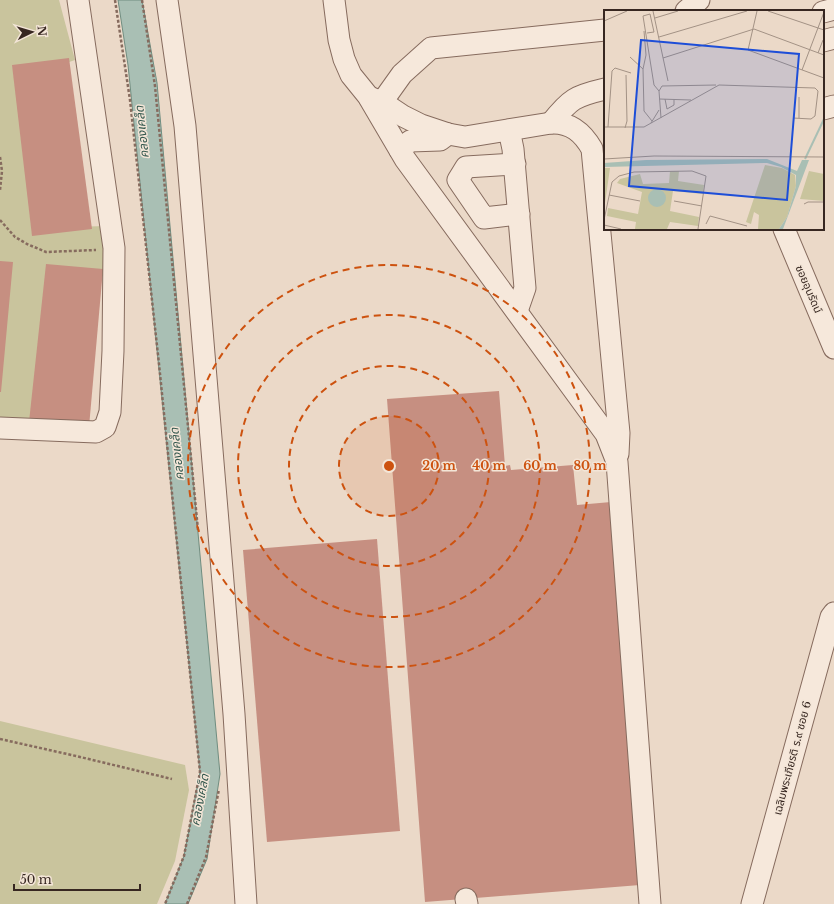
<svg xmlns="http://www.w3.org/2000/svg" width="834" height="904" font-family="'Libre Baskerville','Noto Sans Thai',serif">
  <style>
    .green { fill: #c9c49d }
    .water { fill: #a9bfb4; stroke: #708d80 }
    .building { fill: #c68f81 }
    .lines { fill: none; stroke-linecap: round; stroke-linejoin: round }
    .minor-casing { stroke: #866b5e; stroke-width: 23 }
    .path { stroke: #866b5e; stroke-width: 2.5; stroke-dasharray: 3 2; stroke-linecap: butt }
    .minor { stroke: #f6e8db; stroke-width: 21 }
    .ring { fill: none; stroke: #cd520f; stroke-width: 2; stroke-dasharray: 7 5 }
    .labels { text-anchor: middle; stroke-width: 3; stroke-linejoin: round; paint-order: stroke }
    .street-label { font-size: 11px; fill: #372721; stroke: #f3e5d7 }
    .water-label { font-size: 12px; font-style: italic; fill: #31564c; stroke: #f3e5d7 }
    .inset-river { fill: none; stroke: #a9bfb4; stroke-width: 2 }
    .inset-road { fill: none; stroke: #a39285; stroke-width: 1 }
    .view { fill: #1d4ed8; fill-opacity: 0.15; stroke: #1d4ed8; stroke-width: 2 }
    .inset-edge { fill: none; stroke: #372721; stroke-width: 2 }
    .centre { fill: #cd520f; stroke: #f3e5d7; stroke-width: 2 }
    .ring-label { font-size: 12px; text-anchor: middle; font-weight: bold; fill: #cd520f; stroke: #f3e5d7; stroke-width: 3; stroke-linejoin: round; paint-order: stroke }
  </style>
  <rect width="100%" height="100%" fill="#ebd9c8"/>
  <g class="green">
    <polygon points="0,0 59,0 75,60 20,79 37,228 106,226 109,276 53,278 42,427 0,425"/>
    <polygon points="0,721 185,765 189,790 175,861 157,904 0,904"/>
  </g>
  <polygon class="water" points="118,0 142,0 157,83 220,774 207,859 188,904 165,904 184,856 200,772 128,65"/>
  <g class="building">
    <polygon points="69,58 92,229 32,236 12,65"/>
    <polygon points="0,261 13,262 1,392 0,392"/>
    <polygon points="46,264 103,269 89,427 29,422"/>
    <polygon points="499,391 505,466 510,465 511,470 573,465 577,505 611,502 640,885 425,902 387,399"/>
    <polygon points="377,539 400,831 267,842 243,550"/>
  </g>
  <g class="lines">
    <defs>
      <g id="minor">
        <polyline points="167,0 185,126 234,714 246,904"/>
        <polyline points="334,0 339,40 344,59 351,75 368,96 405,159 606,434 617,462 650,904"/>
        <polyline points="686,11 699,0"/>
        <polyline points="823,12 834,9"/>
        <polyline points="823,41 834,38"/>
        <path d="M 369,97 L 382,102 L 403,116 L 421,125 L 448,134 L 465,137 L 551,123 C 571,122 583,133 592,149 L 619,433 L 618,454"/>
        <polyline points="382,102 402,74 431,48 605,30"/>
        <polyline points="823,109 834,106"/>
        <path d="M 551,123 C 570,99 575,96 605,89"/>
        <polyline points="509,130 513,149 525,288 517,311"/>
        <polyline points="400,150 410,141 440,140 448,134"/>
        <polyline points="515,164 466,167 458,180 484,218 519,214"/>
        <polyline points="784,229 834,348"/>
        <polyline points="0,428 96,432 105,427 110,412 113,351 114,248 78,0"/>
        <polyline points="466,899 467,904"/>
        <polyline points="752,904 831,617 834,613"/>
      </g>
    </defs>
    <use href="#minor" class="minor-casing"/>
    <g class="path">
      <polyline points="115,0 130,100 159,364 200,772 184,856 165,904"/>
      <polyline points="142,0 155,86 198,530"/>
      <polyline points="0,157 2,171 0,190"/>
      <polyline points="0,220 15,237 27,244 46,252 96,250"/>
      <polyline points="0,739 76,756 172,779"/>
      <polyline points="187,904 206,857 219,789"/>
    </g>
    <use href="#minor" class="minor"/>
  </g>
  <circle cx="389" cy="466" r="50" fill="#cd520f" fill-opacity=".12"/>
  <g class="ring">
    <circle cx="389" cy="466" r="50"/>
    <circle cx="389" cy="466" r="100"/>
    <circle cx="389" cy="466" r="151"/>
    <circle cx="389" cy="466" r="201"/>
  </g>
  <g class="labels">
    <g class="street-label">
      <text transform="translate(809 289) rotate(67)" y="4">ซอยอุนรัดน์</text>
      <text transform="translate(792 758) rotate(-75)" y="4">เฉลิมพระเกียรติ ร.๙ ซอย 6</text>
    </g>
    <g class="water-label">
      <text transform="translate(142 132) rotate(-96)" y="4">คลองเคล็ด</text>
      <text transform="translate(177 454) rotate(-96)" y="4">คลองเคล็ด</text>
      <text transform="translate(200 800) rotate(-79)" y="4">คลองเคล็ด</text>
    </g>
  </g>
  <g transform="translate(604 10)">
    <rect width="220" height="220" fill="#ebd9c8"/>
    <path d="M 161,155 L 178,158 L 191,165 L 192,176 L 183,207 L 175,219 L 154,219 L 155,205 L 150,202 L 147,214 L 142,212 ZM 0,158 L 6,158 L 1,193 L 0,193 ZM 66,161 L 75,161 L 74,171 L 100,175 L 99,184 L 69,181 L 66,201 L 95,207 L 94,216 L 66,212 L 63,219 L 31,219 L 32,212 L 3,206 L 4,198 L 34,204 L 38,182 L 13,173 L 16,169 L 36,164 L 39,174 L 65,173 ZM 205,161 L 220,164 L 220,191 L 196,189 Z" fill="#c9c49d"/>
    <path d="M 163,149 L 193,161 L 198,150 L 205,150 L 179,219 L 175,219 L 183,207 L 192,176 L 192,165 L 177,157 L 163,153 L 0,157 L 0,153 L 42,150 ZM44 188a9 9 0 1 1 18 0a9 9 0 1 1-18 0Z" fill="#a9bfb4"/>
    <path class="inset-river" d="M 201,149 L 220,109"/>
    <path class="inset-road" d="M 49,1 L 64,71M 153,1 L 144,40 L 220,68M 164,1 L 220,20M 51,8 L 74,1M 0,11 L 23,1M 43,23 L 50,22 L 46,4 L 39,6 L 50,75 L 55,81M 55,27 L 143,1M 214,43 L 219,30M 26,47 L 39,59 L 40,101 L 48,111M 59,48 L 150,19 L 220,45M 39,59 L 42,45 L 40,21M 198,60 L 220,2M 55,89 L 87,90M 61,89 L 63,99 L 70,95 L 70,89M 57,108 L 55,81 L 58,76 L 112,75M 195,108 L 195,87M 47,113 L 55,100M 0,117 L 40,117 L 115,75 L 211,78 L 214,81 L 211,106 L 207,109 L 189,108M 4,117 L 8,61 L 11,58 L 27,63M 21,118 L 23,111 L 22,65M 0,149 L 50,146 L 220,147M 5,185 L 36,191M 70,191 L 98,196M 200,194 L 204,192 L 220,192M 0,210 L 8,172 L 15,166 L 30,162 L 88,161 L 102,166 L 94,219M 102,214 L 106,206 L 143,216M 0,215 L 17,219"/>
    <path class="view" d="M 37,30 L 195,44 L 183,190 L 25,176 Z"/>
    <rect width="220" height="220" class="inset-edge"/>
  </g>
  <circle cx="389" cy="466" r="6" class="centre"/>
  <g class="ring-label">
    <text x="439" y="470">20 m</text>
    <text x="489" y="470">40 m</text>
    <text x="540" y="470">60 m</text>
    <text x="590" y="470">80 m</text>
  </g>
  <g transform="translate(32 32) rotate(85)" stroke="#f3e5d7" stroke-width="3" paint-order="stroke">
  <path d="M0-3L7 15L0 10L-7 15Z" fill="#372721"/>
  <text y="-6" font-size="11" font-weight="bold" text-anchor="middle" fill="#372721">N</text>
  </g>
  <path d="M14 884v6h126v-6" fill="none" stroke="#372721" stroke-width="2"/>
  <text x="20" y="884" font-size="12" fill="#372721" stroke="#f3e5d7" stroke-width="3" paint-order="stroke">50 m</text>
</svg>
